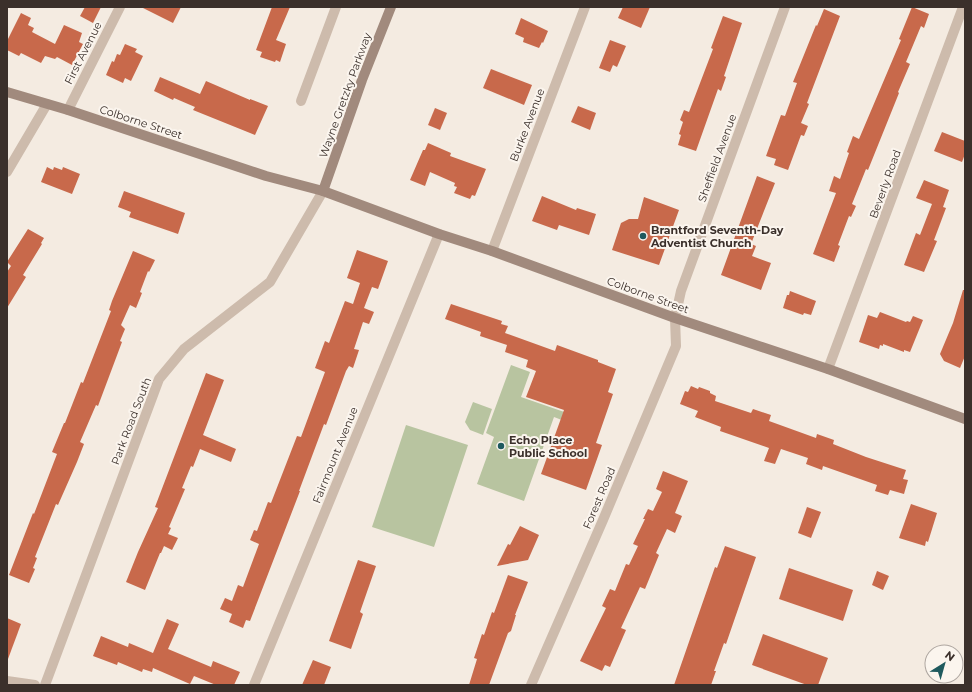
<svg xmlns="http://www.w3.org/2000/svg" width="972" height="692" font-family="Montserrat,sans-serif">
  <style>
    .green { fill: #b8c4a0 }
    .building { fill: #c8694b }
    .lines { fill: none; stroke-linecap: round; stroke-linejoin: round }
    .street { stroke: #cdbbac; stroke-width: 10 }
    .secondary { stroke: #a18a7d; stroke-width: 10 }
    .poi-dot { fill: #1f5a5e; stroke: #fbf5ee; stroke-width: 1.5 }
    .labels { text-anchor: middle; stroke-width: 4; stroke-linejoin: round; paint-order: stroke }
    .street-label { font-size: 11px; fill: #3b302b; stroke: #fbf5ee }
    .poi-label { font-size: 11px; font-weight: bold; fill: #3b302b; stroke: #fbf5ee; text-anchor: start }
  </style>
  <rect width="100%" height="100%" fill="#f4ebe1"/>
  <g class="green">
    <polygon points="511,365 530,372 521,397 570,414 567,422 554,417 524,501 477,484 494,437 486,433"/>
    <polygon points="473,402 492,409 483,435 470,430 465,422"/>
    <polygon points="406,425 468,445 434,547 372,527"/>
  </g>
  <g class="building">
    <polygon points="85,7 101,7 93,23 80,16"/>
    <polygon points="141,7 181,7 173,23"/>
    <polygon points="272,7 290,7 276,40 286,44 280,62 276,60 275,62 260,57 262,52 256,50"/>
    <polygon points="623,7 650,7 641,28 618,18"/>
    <polygon points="912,7 929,14 924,28 921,26 906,62 910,64 898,92 899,93 868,170 866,169 852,204 856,206 851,217 849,216 838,245 840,246 834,262 813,254 836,193 829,191 834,176 840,179 849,153 847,152 853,136 859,139 901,40 899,39"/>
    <polygon points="824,9 840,16 807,103 809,104 801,123 808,126 804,136 801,135 788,170 774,165 776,159 766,156 781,115 785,116 797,83 793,82 816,25 817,26"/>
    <polygon points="21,13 31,18 28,25 34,28 32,32 55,44 64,25 82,33 79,42 83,44 72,65 57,57 55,59 45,56 41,63 21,53 19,56 7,50 7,41"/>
    <polygon points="723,16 742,23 724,76 726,77 721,91 718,89 696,151 678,145 681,135 679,134 683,122 680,120 684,110 689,112 713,49 711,48"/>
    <polygon points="521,18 548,31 543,43 542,42 539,48 523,42 524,38 515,34"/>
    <polygon points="610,40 626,46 617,67 613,65 610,72 599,68"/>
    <polygon points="125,44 137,49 135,52 143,56 131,81 125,78 123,83 106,75 112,61 114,62 117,54 120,55"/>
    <polygon points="491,69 532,85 524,105 483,88"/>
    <polygon points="160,77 200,94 206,81 250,100 250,99 268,106 255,135 193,110 195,107 174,98 173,100 154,91"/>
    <polygon points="578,106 596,113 590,130 571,122"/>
    <polygon points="435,108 447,113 440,130 428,125"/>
    <polygon points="942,132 965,141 965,154 962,162 934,151"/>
    <polygon points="428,143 451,153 450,156 486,169 475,196 472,195 470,199 454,193 457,187 454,186 455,183 430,172 425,186 410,180 423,150 425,150"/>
    <polygon points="47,167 53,170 54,167 62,170 63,167 80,174 72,194 41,182"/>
    <polygon points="757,176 775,183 751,244 756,246 752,256 771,263 761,290 721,275"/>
    <polygon points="924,180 949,190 943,207 946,208 934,240 937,241 924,272 904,265 916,233 920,235 932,204 916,198"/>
    <polygon points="124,191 185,213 178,234 129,217 131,212 118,207"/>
    <polygon points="542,196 576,210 577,208 596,214 589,235 559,225 557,230 532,221"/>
    <polygon points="644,197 679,210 659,265 612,250 621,223 629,219 638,219"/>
    <polygon points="28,229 44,238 41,243 42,244 23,275 26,277 7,308 7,272 11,266 7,262"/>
    <polygon points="357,250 388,261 378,289 372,287 364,308 374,312 369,324 363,322 354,349 359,350 353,368 349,366 346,371 326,425 324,424 299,491 300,491 250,621 246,620 243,628 229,622 232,614 220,609 225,598 232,601 238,585 243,587 259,544 250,540 254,530 257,531 268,502 271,503 297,436 301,437 325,372 315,368 325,341 329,343 345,301 353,304 360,283 347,278"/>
    <polygon points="133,251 155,260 149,272 148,271 140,292 142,293 136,308 130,305 121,325 125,329 120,341 122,342 98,406 96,405 80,442 84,444 77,462 58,505 56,504 35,557 37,558 33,568 35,569 29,583 9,575 33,513 34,514 57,454 52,452 64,423 65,423 81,382 83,383 111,311 109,310 112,301"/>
    <polygon points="963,290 965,290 965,356 960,368 944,361 940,354 953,323"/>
    <polygon points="790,291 816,301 811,315 804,313 803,315 783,308 787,295 789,295"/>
    <polygon points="451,304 502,321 501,324 508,326 505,333 555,351 557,345 598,360 598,362 616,369 608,392 613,394 596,443 602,445 586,490 541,474 564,410 526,397 536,371 526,367 528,360 505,352 507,345 480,336 481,332 445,319"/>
    <polygon points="880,312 906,322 907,321 910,322 913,316 923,320 910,352 904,350 904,352 883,344 883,346 880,345 879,349 859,342 868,315 877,318"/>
    <polygon points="206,373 224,380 203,435 236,449 231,462 200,449 193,467 191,466 182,488 185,489 169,527 171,528 168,534 178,538 172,550 164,546 161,553 160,553 145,590 126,582 138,552 158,508 155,507"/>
    <polygon points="691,386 698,389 699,387 710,391 710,393 716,396 715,401 751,413 753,409 771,415 769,421 816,438 817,434 834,440 833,444 866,457 906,470 903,479 908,480 904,494 890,490 888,495 875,491 877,485 823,466 822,470 806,464 808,458 781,449 775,464 764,461 769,448 720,431 721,427 695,417 698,411 680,404 685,391 688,392"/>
    <polygon points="663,471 688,481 675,513 682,516 675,533 667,529 656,553 659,555 645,589 640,587 621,628 626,630 610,667 605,665 602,671 580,661 606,608 602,606 610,589 615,591 626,564 629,565 638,546 633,544 645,519 643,519 648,509 653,511 662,492 656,489"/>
    <polygon points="911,504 937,513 928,542 926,541 925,546 899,538"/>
    <polygon points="807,507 821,512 811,538 798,533"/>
    <polygon points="520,526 539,535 528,560 497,566 508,544 510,545"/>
    <polygon points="725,546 756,557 726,644 724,643 714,671 716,671 711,685 674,685 715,567 717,568"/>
    <polygon points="358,560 376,566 360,612 363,614 351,649 329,641"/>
    <polygon points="789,568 853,590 843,621 779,599"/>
    <polygon points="877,571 889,576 883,590 872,585"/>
    <polygon points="508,575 528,582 515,615 516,615 511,631 508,633 489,685 469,685 477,659 474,658 482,634 484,635 492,612 494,613"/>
    <polygon points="7,618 21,624 8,659 7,659"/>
    <polygon points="167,619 179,624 168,649 211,667 213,661 240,672 234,685 216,685 194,676 190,684 153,668 152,672 143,669 142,672 118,662 117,665 93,656 101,636 128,647 129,643 153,653"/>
    <polygon points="763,634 828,658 818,685 807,685 752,665"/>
    <polygon points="313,660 331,667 324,685 302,685"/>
  </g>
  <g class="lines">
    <g class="street">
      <polyline points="301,101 336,7"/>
      <polyline points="68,110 120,7"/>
      <polyline points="7,172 47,104"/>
      <polyline points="492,251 585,7"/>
      <polyline points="828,369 963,7"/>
      <polyline points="7,681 35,685"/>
      <polyline points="45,685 159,379 184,349 270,282 323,191"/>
      <polyline points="254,685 439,234"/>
      <polyline points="531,685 603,520 676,346 675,318 681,291 785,7"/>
    </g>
    <g class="secondary">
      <polyline points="7,92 68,110 266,176 323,191 439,234 492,251 675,318 828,369 965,419"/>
      <polyline points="323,191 362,80 391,7"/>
    </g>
  </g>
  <g class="poi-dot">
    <circle cx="643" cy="236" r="4"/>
    <circle cx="501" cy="446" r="4"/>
  </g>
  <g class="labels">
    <g class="street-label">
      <text transform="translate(83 53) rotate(-63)" y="4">First Avenue</text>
      <text transform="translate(345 95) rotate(-70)" y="4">Wayne Gretzky Parkway</text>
      <text transform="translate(141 122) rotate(18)" y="4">Colborne Street</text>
      <text transform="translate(527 125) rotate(-69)" y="4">Burke Avenue</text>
      <text transform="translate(717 158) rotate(-70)" y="4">Sheffield Avenue</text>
      <text transform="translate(885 184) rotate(-70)" y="4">Beverly Road</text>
      <text transform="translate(648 295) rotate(20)" y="4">Colborne Street</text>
      <text transform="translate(131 421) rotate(-69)" y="4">Park Road South</text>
      <text transform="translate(335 455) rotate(-68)" y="4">Fairmount Avenue</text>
      <text transform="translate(599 498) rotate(-67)" y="4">Forest Road</text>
    </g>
    <g class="poi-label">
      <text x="651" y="234">Brantford Seventh-Day<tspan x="651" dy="13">Adventist Church</tspan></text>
      <text x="509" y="444">Echo Place<tspan x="509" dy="13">Public School</tspan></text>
    </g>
  </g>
  <rect width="972" height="692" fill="none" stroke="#3b302b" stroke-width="16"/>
  <g transform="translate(944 664) rotate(37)"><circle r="19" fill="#fbf5ee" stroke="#aea6a0"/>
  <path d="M0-3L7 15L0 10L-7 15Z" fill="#1f5a5e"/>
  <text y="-6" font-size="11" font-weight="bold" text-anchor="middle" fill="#3b302b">N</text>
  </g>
</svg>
